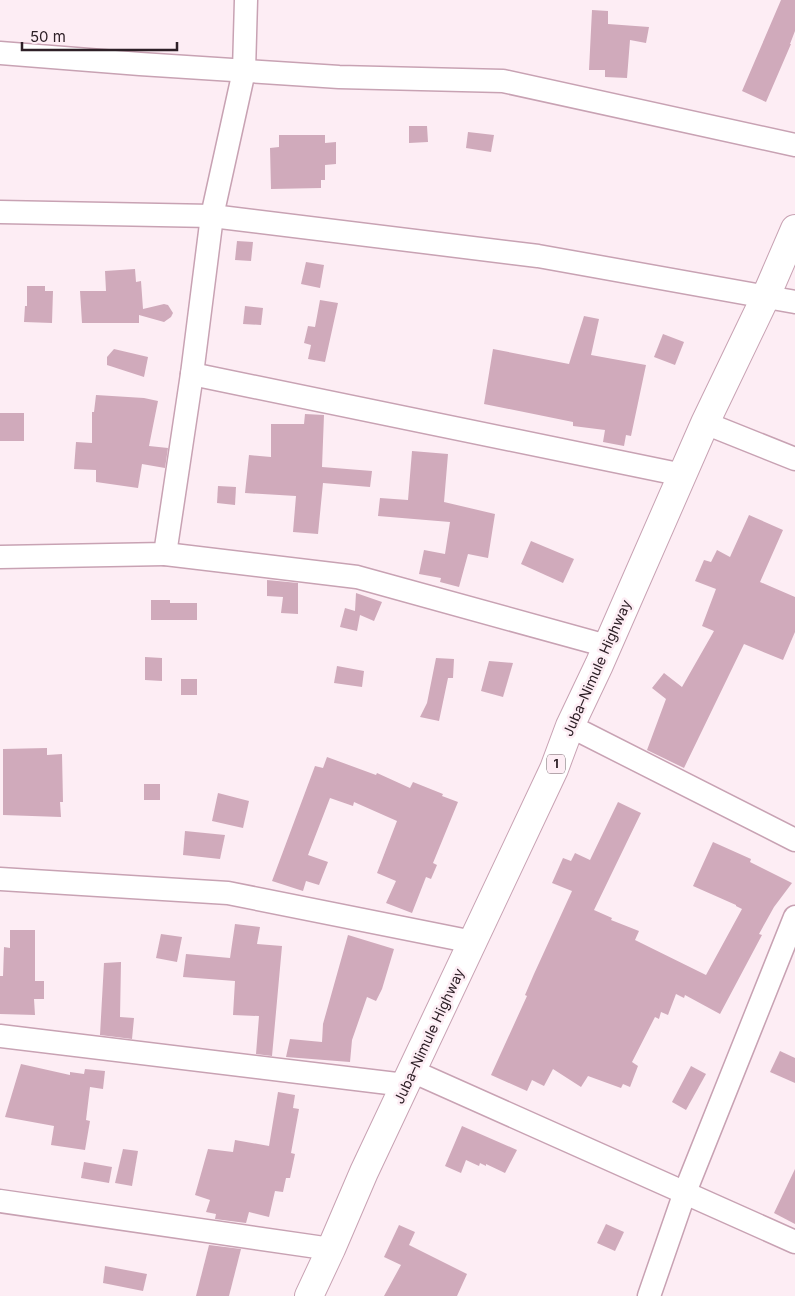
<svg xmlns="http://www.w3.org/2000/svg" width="795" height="1296" font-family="Inter,sans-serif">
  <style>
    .building { fill: #d0aabb }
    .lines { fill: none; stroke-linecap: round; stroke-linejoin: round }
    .minor-casing { stroke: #c8a2b3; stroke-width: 25 }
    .major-casing { stroke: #c8a2b3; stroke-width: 30 }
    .minor { stroke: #fff; stroke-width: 22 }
    .major { stroke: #fff; stroke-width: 28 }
    .labels { text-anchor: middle; stroke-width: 5; stroke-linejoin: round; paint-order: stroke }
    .shield { fill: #fdedf4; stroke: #6c5e64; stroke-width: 1 }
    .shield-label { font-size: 12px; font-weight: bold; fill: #2e2027 }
    .street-label { font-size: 14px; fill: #2e2027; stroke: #fdedf4 }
  </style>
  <rect width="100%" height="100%" fill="#fdedf4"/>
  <g class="building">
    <polygon points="781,0 795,0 795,31 790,44 791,44 766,102 742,91"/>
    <polygon points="592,10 608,11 608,24 649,27 646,43 630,40 627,78 605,77 605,70 589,70"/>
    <polygon points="409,126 427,126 428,142 409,143"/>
    <polygon points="468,132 494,135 491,152 466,148"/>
    <polygon points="279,135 325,135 325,143 336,142 336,164 325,165 325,180 321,180 321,188 271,189 270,148 279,147"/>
    <polygon points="237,241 253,242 251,261 235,260"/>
    <polygon points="306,262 324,265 320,288 301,284"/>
    <polygon points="135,269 136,282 141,281 143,309 164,304 168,305 173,313 171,317 164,322 139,315 139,323 82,323 80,291 106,291 105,271"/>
    <polygon points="27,286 45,286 45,291 53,291 52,323 24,322 25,306 27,306"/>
    <polygon points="320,300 338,303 325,362 308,359 311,345 304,343 308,326 315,327"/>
    <polygon points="245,306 263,308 261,325 243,324"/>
    <polygon points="584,316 599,319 591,355 646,365 631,436 626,435 624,446 603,442 605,430 573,426 573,422 484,404 493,349 569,364"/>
    <polygon points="663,334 684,342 675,365 654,357"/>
    <polygon points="114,349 148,357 144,377 107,365 107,357"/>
    <polygon points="96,395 144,398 158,401 149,446 168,448 165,468 142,464 138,488 96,482 96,470 74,469 76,442 92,443 92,412 94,412"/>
    <rect x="0" y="413" width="24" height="28"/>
    <polygon points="305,414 324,415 322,467 372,471 370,487 323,483 318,534 293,532 296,496 245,493 249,455 271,457 271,424 304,424"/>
    <polygon points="412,451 448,454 444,502 495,514 488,558 468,554 459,587 440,582 441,578 419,574 424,550 445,554 450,522 378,516 380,498 408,500"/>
    <polygon points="218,486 236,487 235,505 217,503"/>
    <polygon points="749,515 783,530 760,582 795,597 795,632 783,660 744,644 684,768 647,750 666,699 652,688 664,673 682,687 714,631 702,626 716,589 695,581 704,560 711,562 717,550 730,557"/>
    <polygon points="531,541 574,559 563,583 521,564"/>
    <polygon points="267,580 298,583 298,614 281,613 283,597 267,596"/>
    <polygon points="356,593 382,602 374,621 360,615 357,631 340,627 345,608 355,611"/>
    <polygon points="151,600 170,600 170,603 197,603 197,620 151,620"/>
    <polygon points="145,657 162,658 162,681 145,680"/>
    <polygon points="436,658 454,659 453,678 448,678 439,721 420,717 427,703"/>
    <polygon points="489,661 513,663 503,697 481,691"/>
    <polygon points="337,666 364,671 362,687 334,683"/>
    <rect x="181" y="679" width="16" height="16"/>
    <polygon points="47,748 47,755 62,754 63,802 60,802 61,817 3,815 3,749"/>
    <polygon points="327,757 376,775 377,773 410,788 413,782 443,794 442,796 458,802 433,863 437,865 431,879 426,877 412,913 386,903 396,881 377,873 397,821 354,802 353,806 330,798 308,855 328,862 319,885 306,881 303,891 272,881 315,766 323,768"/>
    <rect x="144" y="784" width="16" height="16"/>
    <polygon points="218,793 249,801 243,828 212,821"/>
    <polygon points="618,802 641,813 594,910 612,918 611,920 639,931 635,940 706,975 742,909 736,906 736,905 693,886 713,842 751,859 750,862 792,883 774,907 759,934 762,935 720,1014 685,995 684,998 676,994 668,1015 661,1012 659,1019 655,1017 632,1062 638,1066 630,1087 623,1084 621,1088 588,1076 581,1087 553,1069 544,1086 532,1080 527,1091 491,1075 527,996 525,995 534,974 572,891 552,883 563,858 571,861 575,853 590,860"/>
    <polygon points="185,831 225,835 220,859 183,855"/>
    <polygon points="235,924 260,927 257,944 282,946 272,1056 256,1054 259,1016 233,1015 235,981 183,977 186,954 230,958"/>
    <polygon points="10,930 35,930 35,981 44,981 44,999 34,999 35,1015 0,1014 0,976 3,976 4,947 10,948"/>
    <polygon points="161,934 182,937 177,962 156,958"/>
    <polygon points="348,935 394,949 382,989 376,1001 367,997 352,1040 350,1062 286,1057 290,1039 322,1042 323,1024"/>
    <polygon points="121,962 120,1017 134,1018 132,1039 100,1035 104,963"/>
    <polygon points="780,1051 795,1058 795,1083 770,1072"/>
    <polygon points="21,1064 70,1075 70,1072 84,1074 85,1069 105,1071 103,1089 90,1087 86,1120 90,1121 85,1150 51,1145 54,1126 5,1117"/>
    <polygon points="691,1066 706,1074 686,1110 672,1102"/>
    <polygon points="278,1092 295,1095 293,1108 299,1109 291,1153 295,1154 290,1178 286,1178 283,1192 275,1191 269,1217 249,1212 246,1223 215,1219 216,1214 206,1212 210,1200 195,1195 208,1149 233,1152 235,1140 269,1146"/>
    <polygon points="462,1126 517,1150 505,1173 486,1164 486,1166 480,1163 479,1166 466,1160 461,1173 445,1166"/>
    <polygon points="123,1149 138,1151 132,1186 115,1183"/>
    <polygon points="84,1162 112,1167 109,1183 81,1178"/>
    <polygon points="795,1169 795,1224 774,1213"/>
    <polygon points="606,1224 624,1232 615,1251 597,1243"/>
    <polygon points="399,1225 415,1232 409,1245 467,1274 457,1296 384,1296 401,1265 384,1257"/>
    <polygon points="209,1245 241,1249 229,1296 196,1296"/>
    <polygon points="105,1266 147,1274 143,1291 103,1283"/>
  </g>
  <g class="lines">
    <defs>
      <g id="minor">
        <polyline points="0,53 140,64 339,77 503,81 795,145"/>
        <polyline points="0,212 212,216 538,256 795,302"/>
        <polyline points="192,374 683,475"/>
        <polyline points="705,423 795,459"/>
        <polyline points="165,554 357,577 607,646"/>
        <polyline points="0,557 165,554 192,374 212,216 244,71 246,0"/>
        <polyline points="570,726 795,840"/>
        <polyline points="0,879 228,893 473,942"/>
        <polyline points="0,1036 405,1085"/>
        <polyline points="412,1071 795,1242"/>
        <polyline points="0,1201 331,1249"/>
        <polyline points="649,1296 685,1192 795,917"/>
      </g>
      <polyline id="major" points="309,1296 331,1249 364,1172 554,769 570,726 599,665 705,423 766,296 795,229"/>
    </defs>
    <use href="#minor" class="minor-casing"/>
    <use href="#major" class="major-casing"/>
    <use href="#minor" class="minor"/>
    <use href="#major" class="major"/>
  </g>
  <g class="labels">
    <rect class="shield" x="547" y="754.5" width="18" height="19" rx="4"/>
    <g class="shield-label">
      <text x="556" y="768">1</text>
    </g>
    <g class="street-label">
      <text transform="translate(597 668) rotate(-66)" y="5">Juba–Nimule Highway</text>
      <text transform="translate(429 1036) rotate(-65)" y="5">Juba–Nimule Highway</text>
    </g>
  </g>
  <path d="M22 42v8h155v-8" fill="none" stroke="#2e2027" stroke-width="2.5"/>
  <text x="30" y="42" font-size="15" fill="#2e2027" stroke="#fdedf4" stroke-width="4" paint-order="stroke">50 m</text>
</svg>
